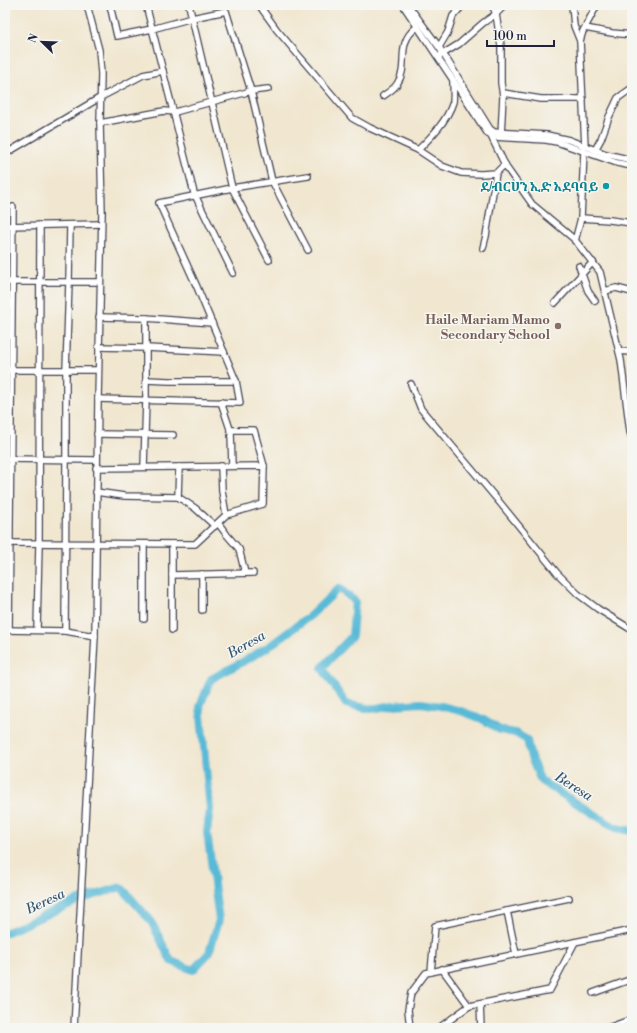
<svg xmlns="http://www.w3.org/2000/svg" width="637" height="1033" font-family="'Libre Bodoni','Noto Serif Ethiopic',serif">
  <style>
    .lines { fill: none; stroke-linecap: round; stroke-linejoin: round }
    .river { stroke: #59bad7; stroke-width: 8 }
    .minor-casing { stroke: #414051; stroke-width: 8 }
    .minor { stroke: #fff; stroke-width: 5.5 }
    .culture-dot { fill: #0f9aa8; stroke: #f6f6f2; stroke-width: 1.5 }
    .education-dot { fill: #8d6e63; stroke: #f6f6f2; stroke-width: 1.5 }
    .labels { text-anchor: middle; stroke-width: 3; stroke-linejoin: round; paint-order: stroke }
    .culture-label { font-size: 13px; font-weight: bold; fill: #0d838f; stroke: #f6f6f2; text-anchor: end }
    .education-label { font-size: 13px; font-weight: bold; fill: #785e54; stroke: #f6f6f2; text-anchor: end }
    .water-label { font-size: 14px; font-style: italic; fill: #355772; stroke: #f6f6f2 }
  </style>
  <rect width="100%" height="100%" fill="#f6f6f2"/>
  <filter id="ink" filterUnits="userSpaceOnUse"><feTurbulence type="fractalNoise" baseFrequency=".025" numOctaves="2"/><feDisplacementMap in="SourceGraphic" scale="8" xChannelSelector="R" yChannelSelector="G"/><feConvolveMatrix kernelMatrix="1 2 1 2 8 2 1 2 1" color-interpolation-filters="sRGB"/></filter>
  <filter id="wash" filterUnits="userSpaceOnUse"><feTurbulence type="fractalNoise" baseFrequency=".012" numOctaves="4" result="noise"/><feDisplacementMap in="SourceGraphic" scale="16" xChannelSelector="R" yChannelSelector="G"/><feGaussianBlur stdDeviation="0.9" result="paint"/><feColorMatrix in="noise" values="0 0 0 0 0 0 0 0 0 0 0 0 0 0 0 0 0 1.4 0 .05"/><feComposite in="paint" operator="in"/></filter>
  <g filter="url(#wash)">
    <rect width="100%" height="100%" fill="#f1e7d0"/>
    <g class="lines">
      <polyline class="river" points="5,933 79,900 121,887 151,921 171,961 193,970 209,953 219,920 207,832 210,809 200,706 211,679 248,659 271,645 311,615 339,588 355,601 352,636 322,668 346,704 371,709 394,705 421,703 441,706 461,711 482,719 500,730 515,733 527,740 531,758 541,781 616,828 632,831"/>
    </g>
  </g>
  <g filter="url(#ink)">
    <g class="lines">
      <defs>
        <g id="minor">
          <polyline points="110,5 117,36 152,29 192,18 226,11 251,91 272,181 308,250"/>
          <polyline points="146,5 194,193 233,273"/>
          <polyline points="189,5 232,188 269,260"/>
          <polyline points="259,5 277,30 352,118 370,128 418,150 442,166 461,173 481,174 496,173"/>
          <polyline points="403,5 453,80 482,125 488,134 494,137 546,140 557,142 617,163 632,166"/>
          <polyline points="408,5 439,47 490,129 494,132 547,135 569,140 606,154 632,160"/>
          <polyline points="492,5 496,14"/>
          <polyline points="572,5 574,26 580,41"/>
          <polyline points="585,28 612,33 632,35"/>
          <polyline points="439,47 448,32 453,16 463,5"/>
          <polyline points="441,55 459,44 483,23 496,14"/>
          <polyline points="503,93 541,99 583,99"/>
          <path d="M 383,96 C 389,92 394,89 397,84 C 410,66 394,44 417,27"/>
          <polyline points="100,123 164,111 175,112 251,91 268,89"/>
          <polyline points="501,135 503,96 501,83 501,46 496,14 505,5"/>
          <polyline points="491,136 506,167 532,204 574,239 600,272 621,360 630,432 632,438"/>
          <polyline points="585,147 580,41 583,31 597,5"/>
          <path d="M 418,150 C 432,136 447,121 453,102 C 454,95 453,87 453,80"/>
          <polyline points="595,150 601,139 609,117 618,98 632,88"/>
          <polyline points="5,154 101,97 143,75 163,71"/>
          <polyline points="581,218 584,152"/>
          <polyline points="5,226 101,224"/>
          <polyline points="575,241 581,218 610,220 632,223"/>
          <polyline points="483,248 486,236 496,173 505,164"/>
          <polyline points="579,266 588,291 595,301"/>
          <polyline points="5,282 100,282"/>
          <polyline points="605,291 616,288 632,292"/>
          <polyline points="555,303 593,262"/>
          <polyline points="99,317 146,318 212,323"/>
          <polyline points="99,347 146,348 224,352"/>
          <polyline points="619,351 630,352 632,353"/>
          <polyline points="5,370 98,370"/>
          <polyline points="236,381 197,287 159,203 232,188 308,176"/>
          <polyline points="411,384 421,409 501,504 557,573 578,594 598,609 632,630"/>
          <polyline points="98,399 240,403 236,381 169,381 146,380"/>
          <polyline points="221,402 231,432 232,466"/>
          <polyline points="230,430 254,430 264,466"/>
          <polyline points="97,434 173,435"/>
          <polyline points="5,459 97,460"/>
          <polyline points="221,466 222,491 226,515"/>
          <polyline points="144,467 146,400 146,318"/>
          <polyline points="96,492 124,496 178,497 179,467"/>
          <polyline points="178,497 195,508 215,526"/>
          <polyline points="218,523 227,535 239,549 245,573"/>
          <polyline points="5,543 195,544 226,515 263,504 264,466 96,468"/>
          <polyline points="172,544 172,630"/>
          <polyline points="172,575 253,573"/>
          <polyline points="202,610 202,574"/>
          <polyline points="144,619 144,544"/>
          <polyline points="5,630 65,631 95,636"/>
          <polyline points="9,630 13,207"/>
          <polyline points="37,630 39,544 40,225"/>
          <polyline points="65,631 66,460 66,370 69,282 70,225"/>
          <polyline points="507,911 516,954"/>
          <polyline points="442,969 469,1006"/>
          <polyline points="431,972 435,926 569,898"/>
          <polyline points="593,993 632,979"/>
          <polyline points="480,1004 481,1028"/>
          <polyline points="74,1028 95,636 98,399 102,213 100,123 101,74 99,50 87,5"/>
          <polyline points="410,1028 408,1010 411,993 426,973 632,930"/>
          <polyline points="439,1028 469,1006 550,990 575,942"/>
          <polyline points="608,1028 632,1019"/>
        </g>
      </defs>
      <use href="#minor" class="minor-casing"/>
      <use href="#minor" class="minor"/>
    </g>
  </g>
  <circle class="culture-dot" cx="606" cy="186" r="4"/>
  <circle class="education-dot" cx="558" cy="326" r="4"/>
  <g class="labels">
    <g class="culture-label">
      <text x="598" y="191">ደ/ብርሀን ኢድ አደባባይ</text>
    </g>
    <g class="education-label">
      <text x="550" y="324">Haile Mariam Mamo<tspan x="550" dy="15">Secondary School</tspan></text>
    </g>
    <g class="water-label">
      <text transform="translate(246 644) rotate(-30)" y="5">Beresa</text>
      <text transform="translate(574 786) rotate(32)" y="5">Beresa</text>
      <text transform="translate(45 901) rotate(-25)" y="5">Beresa</text>
    </g>
  </g>
  <rect width="637" height="1033" fill="none" stroke="#f6f6f2" stroke-width="20"/>
  <g transform="translate(42 42) rotate(293)" stroke="#f6f6f2" stroke-width="3" paint-order="stroke">
  <path d="M0-3L7 15L0 10L-7 15Z" fill="#22223b"/>
  <text y="-6" font-size="11" font-weight="bold" text-anchor="middle" fill="#22223b">N</text>
  </g>
  <path d="M487 40v6h67v-6" fill="none" stroke="#22223b" stroke-width="2"/>
  <text x="493" y="40" font-size="12" fill="#22223b" stroke="#f6f6f2" stroke-width="3" paint-order="stroke">100 m</text>
</svg>
